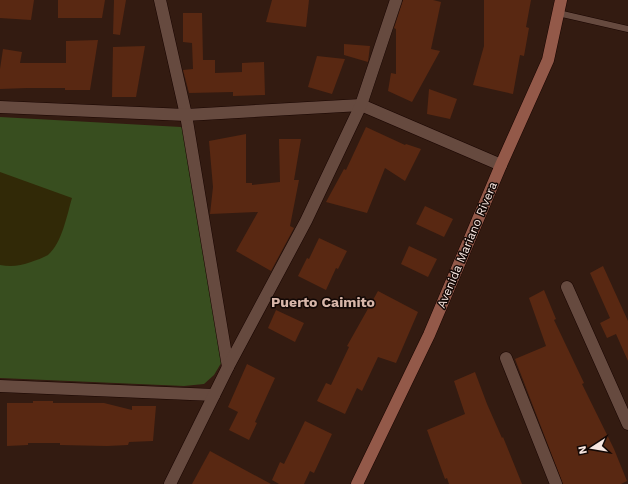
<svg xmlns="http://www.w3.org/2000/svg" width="628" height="484" font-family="'Work Sans',sans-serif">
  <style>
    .green { fill: #384e1f }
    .sand { fill: #312907 }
    .building { fill: #592812 }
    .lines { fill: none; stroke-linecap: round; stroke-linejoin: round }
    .service-casing { stroke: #190501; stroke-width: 7 }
    .minor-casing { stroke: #190501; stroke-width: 13 }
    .secondary-casing { stroke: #190501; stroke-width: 13 }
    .service { stroke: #664a3f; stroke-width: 6 }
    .minor { stroke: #664a3f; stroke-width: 12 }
    .secondary { stroke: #935949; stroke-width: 12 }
    .labels { text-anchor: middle; stroke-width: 3; stroke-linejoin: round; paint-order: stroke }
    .street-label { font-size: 12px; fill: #f7e6e0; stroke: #130805 }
    .quarter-label { font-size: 14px; font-weight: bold; fill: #d8b7aa; stroke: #130805 }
  </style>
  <rect width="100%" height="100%" fill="#331b11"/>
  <polygon class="green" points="0,117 181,127 189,131 223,360 214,375 204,384 184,386 0,378"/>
  <path class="sand" d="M 0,172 L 72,198 C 67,215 62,243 48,255 C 43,258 36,260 31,262 C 20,266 11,267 0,265 Z"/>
  <g class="building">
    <polygon points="0,0 34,0 31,20 0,18"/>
    <polygon points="58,0 105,0 102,18 58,18"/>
    <polygon points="114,0 126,0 120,35 113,34"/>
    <polygon points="272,0 309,0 306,27 266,22"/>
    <polygon points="403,0 433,0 441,2 431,49 440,51 412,102 388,91 391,73 396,74 396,29 394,28"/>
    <polygon points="484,0 531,0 526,27 529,28 524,56 520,55 513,94 473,85 484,46"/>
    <polygon points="183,13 202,13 203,60 215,60 215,73 242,72 242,63 264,62 265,95 233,96 233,92 189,93 183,70 193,69 192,43 183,42"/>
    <polygon points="98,40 90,90 65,90 65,88 27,88 0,89 0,69 3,49 22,52 20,63 66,63 66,41"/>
    <polygon points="344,44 370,46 368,62 344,55"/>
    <polygon points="145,46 136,97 112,97 113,47"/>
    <polygon points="317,56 345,59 332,94 308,87"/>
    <polygon points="429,89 457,99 450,119 427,114"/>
    <polygon points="366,127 405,145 406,144 421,149 405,181 385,168 367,213 326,202 344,169 346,170"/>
    <polygon points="246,134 246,183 252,183 252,185 280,182 279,139 301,139 294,180 299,180 290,226 294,228 271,271 236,251 258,212 210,214 213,187 209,141"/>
    <polygon points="425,206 453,219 444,237 416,224"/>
    <polygon points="319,238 347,251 338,269 336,268 326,290 298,276 307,258 309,259"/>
    <polygon points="409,246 437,259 428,277 401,264"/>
    <polygon points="603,266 628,321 628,361 616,334 607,338 600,323 610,318 590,273"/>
    <polygon points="544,290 556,319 554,320 584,383 582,384 614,449 627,481 621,484 563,484 515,359 546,346 529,298"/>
    <polygon points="378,291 418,312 396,363 378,357 362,391 357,388 345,414 317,401 326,383 331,385 349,347 347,346"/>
    <polygon points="276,310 304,323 295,342 268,328"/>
    <polygon points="247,364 275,378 255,422 257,423 249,440 229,430 238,412 228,407"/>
    <polygon points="475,372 487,404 502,438 503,437 522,484 449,484 447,478 445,479 427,430 465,414 454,381"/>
    <polygon points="33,401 53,401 53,403 104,403 132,410 132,406 156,406 153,441 129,442 128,445 107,446 60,445 60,443 28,443 28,445 7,446 7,403 33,403"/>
    <polygon points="305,421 332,434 314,473 310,471 304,484 279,484 272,480 280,462 284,464"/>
    <polygon points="210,451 271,484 192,484"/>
  </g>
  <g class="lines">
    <defs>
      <polyline id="service" points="558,13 628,29"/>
      <g id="minor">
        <polyline points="160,0 186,115 228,367"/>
        <polyline points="0,107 186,115 361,105 501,165"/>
        <polyline points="567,287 628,424"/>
        <polyline points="506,358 556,484"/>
        <polyline points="0,386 214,395"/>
        <polyline points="170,484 228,367 306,221 361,105 396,0"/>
      </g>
      <polyline id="secondary" points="357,484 429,335 501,165 548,60 561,0"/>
    </defs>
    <use href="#service" class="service-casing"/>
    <use href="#minor" class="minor-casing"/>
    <use href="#secondary" class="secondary-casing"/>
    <use href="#service" class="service"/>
    <use href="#minor" class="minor"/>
    <use href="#secondary" class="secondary"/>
  </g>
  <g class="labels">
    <g class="street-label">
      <text transform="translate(467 245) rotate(-67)" y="4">Avenida Mariano Rivera</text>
    </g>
    <g class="quarter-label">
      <text x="323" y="307">Puerto Caimito</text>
    </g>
  </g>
  <g transform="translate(592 448) rotate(258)" stroke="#130805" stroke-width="3" paint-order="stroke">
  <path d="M0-3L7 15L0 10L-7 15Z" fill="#f7e6e0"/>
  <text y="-6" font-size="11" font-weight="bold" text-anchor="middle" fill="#f7e6e0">N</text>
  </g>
</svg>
